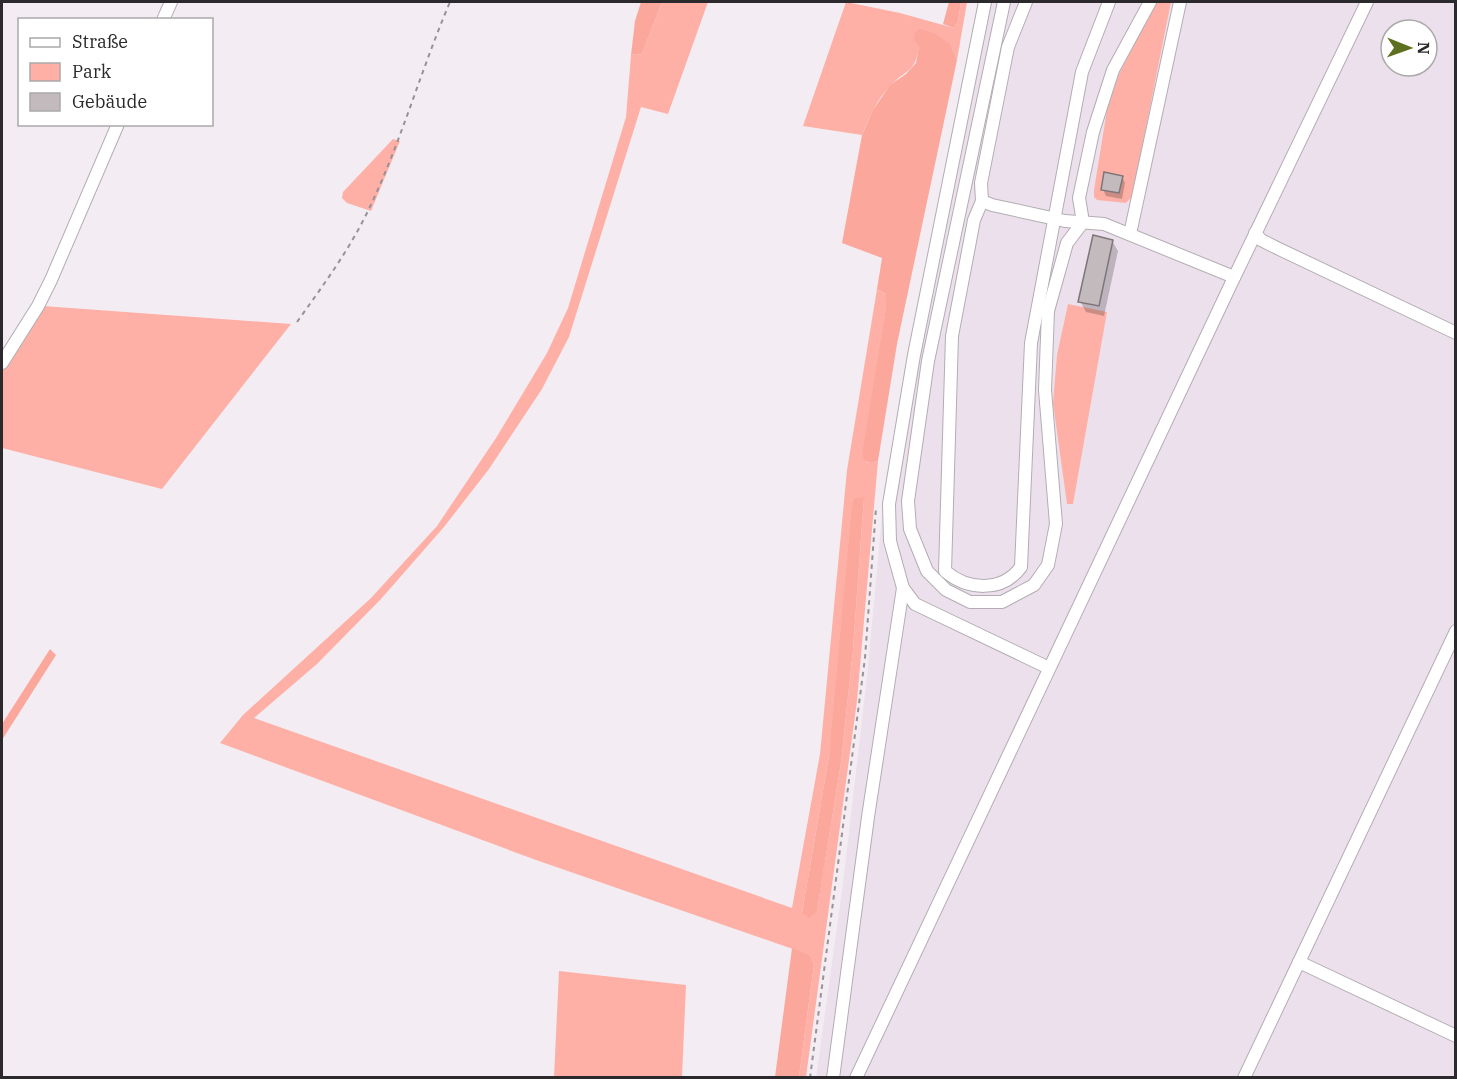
<svg xmlns="http://www.w3.org/2000/svg" width="1457" height="1079" font-family="'IBM Plex Serif',serif">
  <style>
    .built { fill: #ece0ec; fill-rule: evenodd }
    .green { fill: #feb0a6; fill-rule: evenodd }
    .forest { fill: #fca79c }
    .shadow { fill: #0003 }
    .building { fill: #c2babc; stroke: #7d7678; stroke-width: 1.5 }
    .lines { fill: none; stroke-linecap: round; stroke-linejoin: round }
    .minor-casing { stroke: #b3adb3; stroke-width: 14 }
    .path { stroke: #969296; stroke-width: 2; stroke-dasharray: 4.5 4.5; stroke-linecap: butt }
    .minor { stroke: #fff; stroke-width: 12 }
  </style>
  <rect width="100%" height="100%" fill="#f3edf3"/>
  <path class="built" d="M 978,2 L 1455,2 L 1455,1077 L 816,1078 L 843,883 L 867,677 L 882,516 L 906,369 ZM 1391,30 L 1427,30 L 1427,66 L 1391,66 Z"/>
  <g class="green">
    <path d="M 662,2 L 708,2 L 668,114 L 641,107 L 569,337 L 542,389 L 489,469 L 444,527 L 381,599 L 317,664 L 254,718 L 792,908 L 820,754 L 847,470 L 877,289 L 886,294 L 886,308 L 865,461 L 869,463 L 878,461 L 857,701 L 806,1077 L 799,1077 L 814,965 L 810,955 L 536,860 L 220,743 L 243,715 L 371,598 L 437,526 L 496,438 L 547,353 L 568,308 L 626,117 L 631,55 L 642,54 ZM 864,497 L 853,650 L 841,763 L 817,910 L 802,913 L 829,756 Z"/>
    <path d="M 846,2 L 900,13 L 954,28 L 958,22 L 961,2 L 967,2 L 957,60 L 951,45 L 919,46 C 915,74 907,68 890,86 C 877,99 869,118 862,135 L 803,126 Z"/>
    <polygon points="1156,2 1171,2 1132,197 1126,203 1097,200 1094,197 1094,190 1107,110 1119,74"/>
    <polygon points="393,139 400,141 371,211 347,203 342,198 343,192"/>
    <polygon points="1068,304 1107,312 1073,504 1067,504 1053,403 1057,355"/>
    <polygon points="43,306 291,324 162,489 2,448 2,370"/>
    <polygon points="559,971 686,985 682,1077 554,1077"/>
  </g>
  <g class="forest">
    <polygon points="641,2 662,2 642,54 631,55 635,21"/>
    <polygon points="949,2 961,2 958,22 954,28 943,24"/>
    <polygon points="920,29 934,33 951,45 957,60 897,344 878,461 870,463 865,461 862,455 886,308 886,294 877,289 882,258 842,243 862,135 873,110 890,85 906,74 916,63 919,46 914,40 915,33"/>
    <polygon points="864,497 853,650 841,763 817,911 809,918 802,913 829,756 852,506 854,499"/>
    <polygon points="50,649 56,655 2,740 2,724"/>
    <polygon points="792,948 810,955 814,965 799,1077 775,1077"/>
  </g>
  <g class="shadow">
    <polygon points="1122,177 1125,183 1122,199 1106,196 1103,189"/>
    <polygon points="1112,241 1118,251 1104,316 1086,312 1080,301"/>
  </g>
  <g class="building">
    <polygon points="1104,172 1123,176 1119,193 1101,190"/>
    <polygon points="1093,235 1113,240 1099,306 1078,302"/>
  </g>
  <g class="lines">
    <defs>
      <g id="minor">
        <polyline points="1004,2 928,361 908,501 910,529 927,571 946,590 970,602 1002,602 1034,585 1048,565 1056,524 1045,390 1048,311 1067,243 1083,222 1079,198 1093,132 1113,70 1150,2"/>
        <path d="M 1026,2 L 1008,47 L 981,183 L 982,201 L 974,220 L 952,336 L 945,571 C 967,590 1002,593 1021,567 L 1031,343 L 1082,72 L 1109,2"/>
        <polyline points="163,20 171,2"/>
        <polyline points="982,201 992,205 1065,221 1104,224 1234,277"/>
        <polyline points="1255,233 1261,240 1277,248 1456,333"/>
        <polyline points="1130,234 1180,2"/>
        <polyline points="2,363 38,306 51,280 118,124"/>
        <polyline points="903,588 890,541 889,504 914,355 985,2"/>
        <polyline points="1299,962 1456,1036"/>
        <polyline points="833,1078 868,817 903,588 915,604 1049,668"/>
        <polyline points="856,1078 1231,284 1367,2"/>
        <polyline points="1244,1078 1456,631"/>
      </g>
    </defs>
    <use href="#minor" class="minor-casing"/>
    <g class="path">
      <path d="M 297,322 C 322,287 347,253 366,215 C 400,146 420,72 450,2"/>
      <polyline points="810,1078 865,658 876,508"/>
    </g>
    <use href="#minor" class="minor"/>
  </g>
  <rect width="1457" height="1079" fill="none" stroke="#2b292b" stroke-width="6"/>
  <rect x="18" y="18" width="195" height="108" fill="#ffffff" stroke="#aaa9aa" stroke-width="1.5"/>
  <rect x="30" y="38" width="30" height="9" fill="#ffffff" stroke="#aaa9aa" stroke-width="1.5"/>
  <text x="72" y="48" font-size="18" fill="#2b292b">Straße</text>
  <rect x="30" y="63" width="30" height="18" fill="#feb0a6" stroke="#aaa9aa" stroke-width="1.5"/>
  <text x="72" y="78" font-size="18" fill="#2b292b">Park</text>
  <rect x="30" y="93" width="30" height="18" fill="#c2babc" stroke="#aaa9aa" stroke-width="1.5"/>
  <text x="72" y="108" font-size="18" fill="#2b292b">Gebäude</text>
  <g transform="translate(1409 48) rotate(91)"><circle r="28" fill="#ffffff" stroke="#aaa9aa" stroke-width="1.5"/>
  <path d="M0-4.5L10 22L0 15L-10 22Z" fill="#5d701f"/>
  <text y="-9" font-size="16" font-weight="bold" text-anchor="middle" fill="#2b292b">N</text>
  </g>
</svg>
